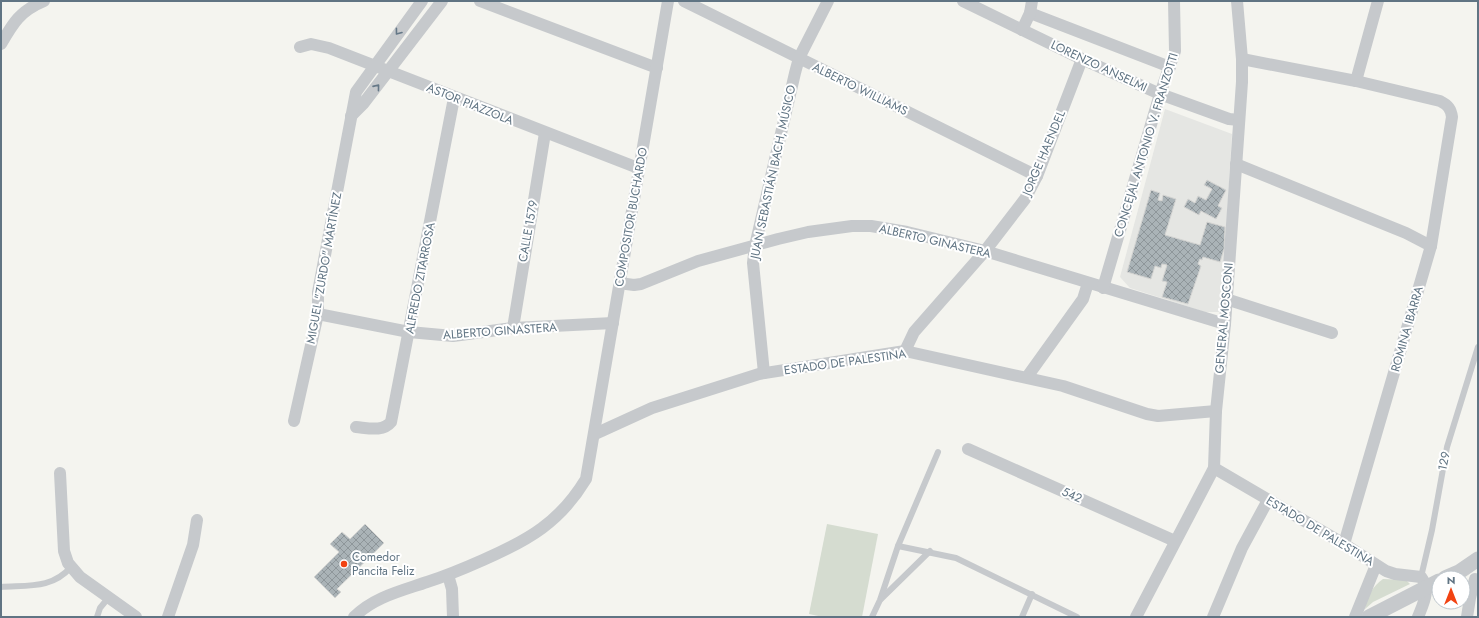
<svg xmlns="http://www.w3.org/2000/svg" width="1479" height="618" font-family="Jost,sans-serif">
  <style>
    .built { fill: #e5e6e3 }
    .green { fill: #d5dcd0 }
    .building { fill: url(#building-cross-hatch); stroke: #d5d5d3 }
    .lines { fill: none; stroke-linecap: round; stroke-linejoin: round }
    .service { stroke: #c6c9cc; stroke-width: 6 }
    .minor { stroke: #c6c9cc; stroke-width: 12 }
    .tertiary { stroke: #c6c9cc; stroke-width: 15 }
    .oneway { stroke: #657887 }
    .poi-dot { fill: #f24312; stroke: #fff; stroke-width: 1.5 }
    .labels { text-anchor: middle; stroke-width: 4; stroke-linejoin: round; paint-order: stroke }
    .street-label { font-size: 12px; fill: #607483; stroke: #fff }
    .poi-label { font-size: 12px; fill: #607483; stroke: #fff; text-anchor: start }
  </style>
  <defs>
    <pattern id="building-cross-hatch" width="8" height="8" patternUnits="userSpaceOnUse"><rect width="8" height="8" fill="#aab3b7"/><path d="M0 0l8 8M0 8l8-8" fill="none" stroke="#8e969a"/></pattern>
  </defs>
  <rect width="100%" height="100%" fill="#f4f4ef"/>
  <polygon class="built" points="1165,109 1232,134 1221,312 1205,312 1130,288 1120,277"/>
  <g class="green">
    <polygon points="827,524 878,534 862,617 823,617 809,614"/>
    <path d="M 1383,579 L 1406,580 L 1410,584 L 1373,602 L 1365,609 C 1366,597 1373,586 1383,579 Z"/>
  </g>
  <g class="building">
    <polygon points="1207,180 1226,190 1218,206 1222,208 1216,219 1201,211 1199,215 1184,207 1188,199 1195,203 1198,196 1206,200 1212,189 1204,185"/>
    <polygon points="1151,190 1160,193 1158,200 1162,201 1163,195 1176,199 1165,235 1200,245 1207,222 1225,227 1224,249 1220,262 1203,257 1202,260 1200,259 1198,264 1201,266 1188,304 1162,297 1167,282 1162,281 1167,265 1162,264 1161,268 1155,266 1151,279 1127,272"/>
    <polygon points="365,524 384,543 337,589 341,592 335,598 314,577 339,552 330,544 342,532 350,539"/>
  </g>
  <g class="lines">
    <g class="service">
      <polyline points="898,546 956,558 1077,617"/>
      <polyline points="1421,577 1432,530 1447,447 1478,347"/>
      <path d="M 1,587 C 28,585 52,589 71,567"/>
      <polyline points="881,599 930,551"/>
      <polyline points="97,617 100,608 109,597"/>
      <polyline points="872,617 880,600 898,546 938,452"/>
      <polyline points="1022,617 1032,594"/>
    </g>
    <g class="minor">
      <polyline points="480,1 657,68"/>
      <polyline points="684,1 1037,176"/>
      <polyline points="963,1 1082,59 1160,94 1229,119 1239,120"/>
      <polyline points="1030,13 1170,67"/>
      <polyline points="1022,30 1030,13 1032,1"/>
      <path d="M 1,44 C 13,23 20,11 44,1"/>
      <polyline points="300,47 311,44 329,48 638,168"/>
      <path d="M 1242,59 L 1356,81 L 1440,101 C 1448,105 1451,109 1452,117 L 1431,246 L 1344,544"/>
      <polyline points="1356,81 1378,1"/>
      <polyline points="351,116 363,104 442,1"/>
      <polyline points="1236,164 1406,233 1431,246"/>
      <polyline points="619,283 634,285 641,284 698,261 778,239 808,232 852,226 871,226 907,232 985,251 1225,324"/>
      <polyline points="1103,288 1160,94 1175,51 1174,1"/>
      <polyline points="1226,299 1332,333"/>
      <polyline points="318,314 409,332 453,336 513,328 613,323"/>
      <polyline points="513,328 545,133"/>
      <polyline points="905,351 914,332 985,251 1025,199 1037,176 1082,59"/>
      <polyline points="764,373 753,263 755,246 795,73 799,58 828,1"/>
      <polyline points="1027,377 1083,299 1088,283"/>
      <polyline points="294,421 318,314 318,292 356,92 422,1"/>
      <path d="M 356,427 C 368,428 383,432 391,422 L 454,98"/>
      <polyline points="595,434 652,408 759,374 905,351 1063,386 1147,414 1158,416 1216,411"/>
      <polyline points="968,449 1175,541"/>
      <path d="M 1214,468 L 1344,544 L 1386,571 L 1395,574 L 1421,577 C 1431,590 1423,604 1418,617"/>
      <polyline points="60,473 64,551 68,563 80,577 136,617"/>
      <polyline points="448,575 452,589 453,617"/>
      <polyline points="168,617 193,545 197,520"/>
      <path d="M 354,617 C 374,597 401,591 427,582 C 446,576 465,568 483,560 C 529,540 560,522 586,479 L 668,1"/>
      <polyline points="1136,617 1214,468 1216,411 1225,324 1242,82 1242,59 1237,1"/>
      <polyline points="1213,617 1242,548 1268,500"/>
      <polyline points="1355,617 1376,565"/>
      <polyline points="1467,617 1470,598 1475,579"/>
    </g>
    <g class="tertiary">
      <polyline points="1445,578 1459,572 1478,559"/>
      <polyline points="1369,617 1439,581"/>
    </g>
  </g>
  <defs><path id="oneway-chevron" d="M-2-3.5L2.5 0L-2 3.5" fill="none" stroke-width="1.6" stroke-linecap="round" stroke-linejoin="round"/></defs>
  <g class="oneway">
    <use href="#oneway-chevron" transform="translate(398 32) rotate(127)"/>
    <use href="#oneway-chevron" transform="translate(377 87) rotate(-51)"/>
  </g>
  <circle class="poi-dot" cx="344" cy="564" r="4"/>
  <g class="labels">
    <g class="street-label">
      <text transform="translate(1099 66) rotate(25)" y="4">LORENZO ANSELMI</text>
      <text transform="translate(860 89) rotate(26)" y="4">ALBERTO WILLIAMS</text>
      <text transform="translate(470 104) rotate(22)" y="4">ASTOR PIAZZOLA</text>
      <text transform="translate(1146 145) rotate(-73)" y="4">CONCEJAL ANTONIO V. FRANZOTTI</text>
      <text transform="translate(1044 153) rotate(-67)" y="4">JORGE HAENDEL</text>
      <text transform="translate(773 172) rotate(-78)" y="4">JUAN SEBASTIÁN BACH, MÚSICO</text>
      <text transform="translate(631 217) rotate(-80)" y="4">COMPOSITOR BUCHARDO</text>
      <text transform="translate(528 231) rotate(-80)" y="4">CALLE 1579</text>
      <text transform="translate(935 241) rotate(13)" y="4">ALBERTO GINASTERA</text>
      <text transform="translate(324 268) rotate(-80)" y="4">MIGUEL "ZURDO" MARTÍNEZ</text>
      <text transform="translate(420 278) rotate(-79)" y="4">ALFREDO ZITARROSA</text>
      <text transform="translate(1224 318) rotate(-85)" y="4">GENERAL MOSCONI</text>
      <text transform="translate(1407 329) rotate(-74)" y="4">ROMINA IBARRA</text>
      <text transform="translate(500 331) rotate(-4)" y="4">ALBERTO GINASTERA</text>
      <text transform="translate(845 362) rotate(-8)" y="4">ESTADO DE PALESTINA</text>
      <text transform="translate(1444 461) rotate(-78)" y="4">129</text>
      <text transform="translate(1072 495) rotate(24)" y="4">542</text>
      <text transform="translate(1320 531) rotate(31)" y="4">ESTADO DE PALESTINA</text>
    </g>
    <g class="poi-label">
      <text x="352" y="561">Comedor<tspan x="352" dy="14">Pancita Feliz</tspan></text>
    </g>
  </g>
  <rect width="1479" height="618" fill="none" stroke="#607483" stroke-width="4"/>
  <g transform="translate(1451 590)"><circle r="19" fill="#ffffff" stroke="#bfc7cd"/>
  <path d="M0-3L7 15L0 10L-7 15Z" fill="#f24312"/>
  <text y="-6" font-size="11" font-weight="bold" text-anchor="middle" fill="#607483">N</text>
  </g>
</svg>
